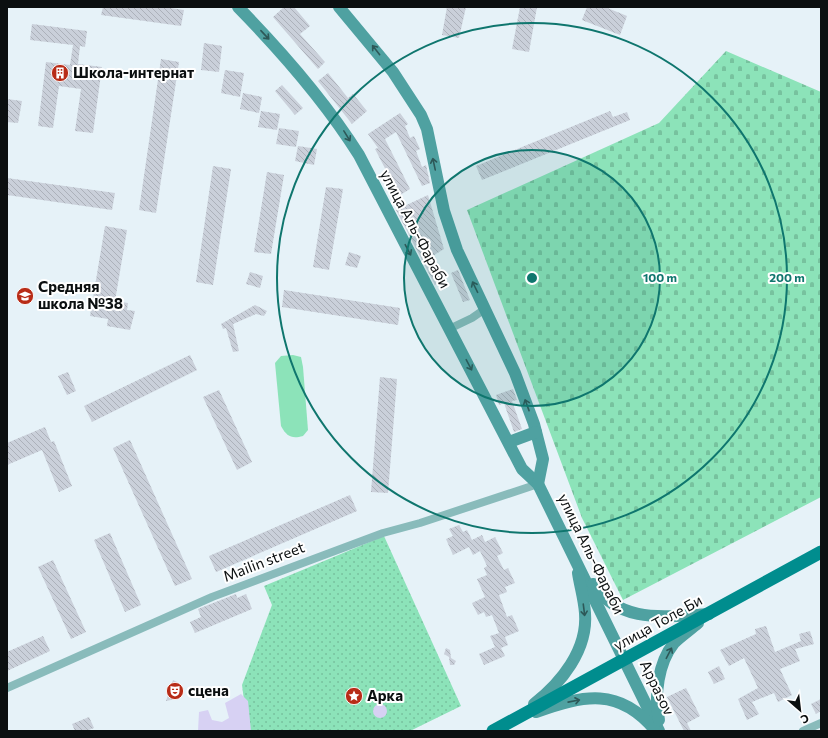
<svg xmlns="http://www.w3.org/2000/svg" width="828" height="738" font-family="Commissioner,sans-serif">
  <style>
    .grass { fill: #8ce3b9 }
    .cemetery { fill: url(#cemetery-stones) }
    .park { fill: url(#park-dots) }
    .water { fill: #d7d1f3 }
    .building { fill: url(#building-back-hatch) }
    .lines { fill: none; stroke-linecap: round; stroke-linejoin: round }
    .street { stroke: #89bbbb; stroke-width: 8 }
    .secondary { stroke: #4fa1a1; stroke-width: 12 }
    .primary { stroke: #008d8e; stroke-width: 13 }
    .oneway { stroke: #2d5858 }
    .ring { fill: none; stroke: #0f766e; stroke-width: 2 }
    .labels { text-anchor: middle; stroke-width: 4; stroke-linejoin: round; paint-order: stroke }
    .poi-label { font-size: 15px; font-weight: bold; fill: #0b0f10; stroke: #fff; text-anchor: start }
    .street-label { font-size: 15px; fill: #0b0f10; stroke: #fff }
    .centre { fill: #0f766e; stroke: #fff; stroke-width: 2 }
    .ring-label { font-size: 12px; text-anchor: middle; font-weight: bold; fill: #0f766e; stroke: #fff; stroke-width: 4; stroke-linejoin: round; paint-order: stroke }
  </style>
  <defs>
    <pattern id="cemetery-stones" width="16" height="16" patternUnits="userSpaceOnUse"><rect width="16" height="16" fill="#8ce3b9"/><path d="M2 7V4a2 2 0 0 1 4 0v3zM10 15v-3a2 2 0 0 1 4 0v3z" fill="#77c29e"/></pattern>
    <pattern id="park-dots" width="8" height="8" patternUnits="userSpaceOnUse"><rect width="8" height="8" fill="#8ce3b9"/><path d="M2 2h.1M6 6h.1" fill="none" stroke="#77c29e" stroke-width="1.8" stroke-linecap="round"/></pattern>
    <pattern id="building-back-hatch" width="6" height="6" patternUnits="userSpaceOnUse"><rect width="6" height="6" fill="#cad0da"/><path d="M-1 5l2 2M0 0l6 6M5-1l2 2" fill="none" stroke="#acb1ba"/></pattern>
  </defs>
  <rect width="100%" height="100%" fill="#e6f2f8"/>
  <path class="grass" d="M 293,355 L 301,357 L 303,367 L 308,430 L 303,436 C 292,439 287,437 281,426 L 275,363 L 281,356 Z"/>
  <polygon class="cemetery" points="726,51 821,92 821,497 623,600 582,518 467,210 659,123"/>
  <polygon class="park" points="384,536 461,706 410,731 248,731 242,685 272,605 264,586"/>
  <g class="water">
    <polygon points="241,694 248,701 251,731 198,731 199,712 208,710 212,720 222,722 229,718 225,703"/>
    <circle cx="380" cy="711" r="7"/>
  </g>
  <g class="building">
    <polygon points="103,7 164,7 184,10 181,26 101,15"/>
    <polygon points="284,7 294,7 310,26 300,34 325,62 318,69 273,17"/>
    <polygon points="447,7 466,7 459,38 442,35"/>
    <polygon points="520,7 537,7 529,52 512,49"/>
    <polygon points="587,7 605,7 627,16 620,35 582,20"/>
    <polygon points="32,24 87,31 85,47 80,46 78,64 102,67 93,133 75,131 81,89 59,86 53,128 38,126 46,62 70,65 73,45 30,40"/>
    <polygon points="204,43 222,46 219,72 201,70"/>
    <polygon points="161,59 179,62 156,213 139,210"/>
    <polygon points="225,70 244,73 240,97 221,93"/>
    <polygon points="328,73 348,98 353,94 367,111 352,124 318,81"/>
    <polygon points="282,85 303,108 295,115 275,91"/>
    <polygon points="243,93 262,97 259,113 240,109"/>
    <polygon points="7,99 22,101 18,123 7,122"/>
    <polygon points="261,111 280,114 277,130 258,127"/>
    <polygon points="610,111 613,117 627,112 630,120 482,180 476,166"/>
    <polygon points="400,113 408,124 405,126 410,138 414,136 420,149 416,151 422,167 426,165 430,183 422,186 396,132 385,139 410,189 397,197 390,183 392,182 375,149 378,148 368,134"/>
    <polygon points="279,128 299,131 296,147 276,144"/>
    <polygon points="298,146 317,149 314,165 295,161"/>
    <polygon points="213,166 231,169 213,285 196,282"/>
    <polygon points="267,172 284,175 271,254 254,252"/>
    <polygon points="7,178 115,193 112,210 7,195"/>
    <polygon points="326,187 343,189 329,270 313,267"/>
    <polygon points="428,195 444,249 431,257 442,281 435,285 396,210"/>
    <polygon points="105,226 127,230 115,301 128,303 127,310 135,311 130,330 107,326 108,319 90,316"/>
    <polygon points="349,252 361,256 357,268 345,265"/>
    <polygon points="458,270 470,300 463,302 451,273"/>
    <polygon points="250,272 263,276 260,288 246,284"/>
    <polygon points="284,290 400,308 398,325 282,307"/>
    <polygon points="255,305 267,311 264,316 256,314 233,324 239,351 233,352 226,328 223,329 221,324"/>
    <polygon points="190,355 197,370 92,422 84,406"/>
    <polygon points="68,372 76,391 67,395 58,376"/>
    <polygon points="380,377 397,379 388,493 371,492"/>
    <polygon points="513,389 517,400 512,401 522,429 514,432 504,403 499,405 496,395"/>
    <polygon points="219,390 252,462 237,470 203,397"/>
    <polygon points="45,427 51,442 54,441 72,486 59,492 42,450 7,465 7,443"/>
    <polygon points="130,440 192,579 175,586 113,448"/>
    <polygon points="350,495 357,511 216,572 209,556"/>
    <polygon points="459,525 463,532 467,530 472,540 482,535 485,542 495,537 503,553 497,556 504,570 508,568 515,583 505,587 507,592 499,595 507,617 512,615 519,631 505,637 508,645 501,648 505,656 484,665 479,654 495,647 490,636 499,633 492,615 486,617 484,612 478,615 472,603 485,597 477,579 487,575 484,568 487,566 480,551 473,555 469,547 453,555 446,539 453,536 449,529"/>
    <polygon points="110,533 141,605 125,612 94,540"/>
    <polygon points="53,560 86,632 71,639 38,567"/>
    <polygon points="236,594 237,598 246,594 252,609 195,633 190,622 201,617 198,609"/>
    <polygon points="766,626 775,652 801,641 799,634 810,631 814,644 795,649 800,661 780,669 792,695 778,702 774,693 752,702 759,714 747,720 738,699 758,688 744,658 729,666 720,650 756,634 755,629"/>
    <polygon points="43,636 50,651 7,671 7,652"/>
    <polygon points="446,648 450,650 451,658 456,661 454,665 450,665 449,657 444,654"/>
    <polygon points="719,666 725,679 714,684 708,672"/>
    <polygon points="173,680 177,682 181,687 180,695 176,699 166,701"/>
    <polygon points="686,688 700,716 687,723 691,731 684,731 667,697"/>
    <polygon points="821,699 821,711 816,714 811,704"/>
    <polygon points="89,717 94,728 86,731 75,731 72,724"/>
  </g>
  <g class="lines">
    <g class="street">
      <polyline points="449,329 472,318 485,309"/>
      <polyline points="7,688 212,597 383,533 420,523 538,484"/>
      <polyline points="803,731 821,723"/>
    </g>
    <g class="secondary">
      <path d="M 238,7 C 282,52 325,101 359,155 L 522,469 L 538,484 L 659,731"/>
      <polyline points="339,7 393,72 421,115 427,129 444,211 457,250 515,373 534,424 543,459 538,484"/>
      <polyline points="509,442 536,432"/>
      <path d="M 593,584 C 621,625 666,616 709,614"/>
      <path d="M 534,704 C 561,683 588,650 585,613 C 584,599 580,586 578,573"/>
      <path d="M 536,712 C 584,695 619,687 655,730"/>
      <path d="M 659,720 C 654,696 658,663 674,643 C 681,636 690,630 698,623"/>
    </g>
    <polyline class="primary" points="493,731 821,552"/>
  </g>
  <defs><path id="oneway-shaft" d="M-6 0H5M1.5-3L5.5 0L1.5 3" fill="none" stroke-width="1.6" stroke-linecap="round" stroke-linejoin="round"/></defs>
  <g class="oneway">
    <use href="#oneway-shaft" transform="translate(265 35) rotate(47)"/>
    <use href="#oneway-shaft" transform="translate(376 50) rotate(-128)"/>
    <use href="#oneway-shaft" transform="translate(347 136) rotate(58)"/>
    <use href="#oneway-shaft" transform="translate(434 164) rotate(-102)"/>
    <use href="#oneway-shaft" transform="translate(408 250) rotate(62)"/>
    <use href="#oneway-shaft" transform="translate(475 287) rotate(-116)"/>
    <use href="#oneway-shaft" transform="translate(469 365) rotate(62)"/>
    <use href="#oneway-shaft" transform="translate(527 405) rotate(-110)"/>
    <use href="#oneway-shaft" transform="translate(584 610) rotate(83)"/>
    <use href="#oneway-shaft" transform="translate(669 653) rotate(-63)"/>
    <use href="#oneway-shaft" transform="translate(574 701) rotate(-11)"/>
  </g>
  <circle cx="532" cy="278" r="128" fill="#0f766e" fill-opacity=".12"/>
  <g class="ring">
    <circle cx="532" cy="278" r="128"/>
    <circle cx="532" cy="278" r="255"/>
  </g>
  <defs>
    <symbol id="building-disc" viewBox="-11 -11 22 22"><circle r="9.5" fill="#b82c17" stroke="#fff"/><path d="M-4-6H4V6H1V3H-1V6H-4ZM-2.5-4.3h1.7v1.8h-1.7ZM.8-4.3h1.7v1.8H.8ZM-2.5-1h1.7V.8h-1.7ZM.8-1h1.7V.8H.8Z" fill="#fff"/></symbol>
    <symbol id="school-disc" viewBox="-11 -11 22 22"><circle r="9.5" fill="#b82c17" stroke="#fff"/><path d="M0-5L7-2L0 1L-7-2ZM-4 1L0 2.5L4 1V4Q0 6-4 4Z" fill="#fff"/></symbol>
    <symbol id="theatre-disc" viewBox="-11 -11 22 22"><circle r="9.5" fill="#b82c17" stroke="#fff"/><path d="M-5-5.5Q0-4 5-5.5V0Q5 5 0 6Q-5 5-5 0ZM-3.3-2.5H-1v1.5H-3.3ZM1-2.5H3.3v1.5H1ZM-2.8 1Q0 5.5 2.8 1Z" fill="#fff"/></symbol>
    <symbol id="sight-disc" viewBox="-11 -11 22 22"><circle r="9.5" fill="#b82c17" stroke="#fff"/><path d="M0-6L1.8-2.2L6-1.7L2.9 1.2L3.7 5.4L0 3.3L-3.7 5.4L-2.9 1.2L-6-1.7L-1.8-2.2Z" fill="#fff"/></symbol>
  </defs>
  <g fill-rule="evenodd">
    <use href="#building-disc" x="50" y="63" width="20" height="20"/>
    <use href="#school-disc" x="15" y="286" width="20" height="20"/>
    <use href="#theatre-disc" x="165" y="681" width="20" height="20"/>
    <use href="#sight-disc" x="344" y="686" width="20" height="20"/>
  </g>
  <g class="labels">
    <g class="poi-label">
      <text x="73" y="78">Школа-интернат</text>
      <text x="38" y="292">Средняя<tspan x="38" dy="17">школа №38</tspan></text>
      <text x="188" y="696">сцена</text>
      <text x="367" y="701">Арка</text>
    </g>
    <g class="street-label">
      <text transform="translate(415 229) rotate(62)" y="5">улица Аль-Фараби</text>
      <text transform="translate(591 554) rotate(64)" y="5">улица Аль-Фараби</text>
      <text transform="translate(264 562) rotate(-21)" y="5">Mailin street</text>
      <text transform="translate(658 623) rotate(-29)" y="5">улица Толе Би</text>
      <text transform="translate(657 688) rotate(64)" y="5">Appasov</text>
    </g>
  </g>
  <circle cx="532" cy="278" r="6" class="centre"/>
  <g class="ring-label">
    <text x="660" y="282">100 m</text>
    <text x="787" y="282">200 m</text>
  </g>
  <rect width="828" height="738" fill="none" stroke="#0b0f10" stroke-width="16"/>
  <g transform="translate(800 710) rotate(152)" stroke="#ffffff" stroke-width="3" paint-order="stroke">
  <path d="M0-3L7 15L0 10L-7 15Z" fill="#0b0f10"/>
  <text y="-6" font-size="11" font-weight="bold" text-anchor="middle" fill="#0b0f10">С</text>
  </g>
</svg>
